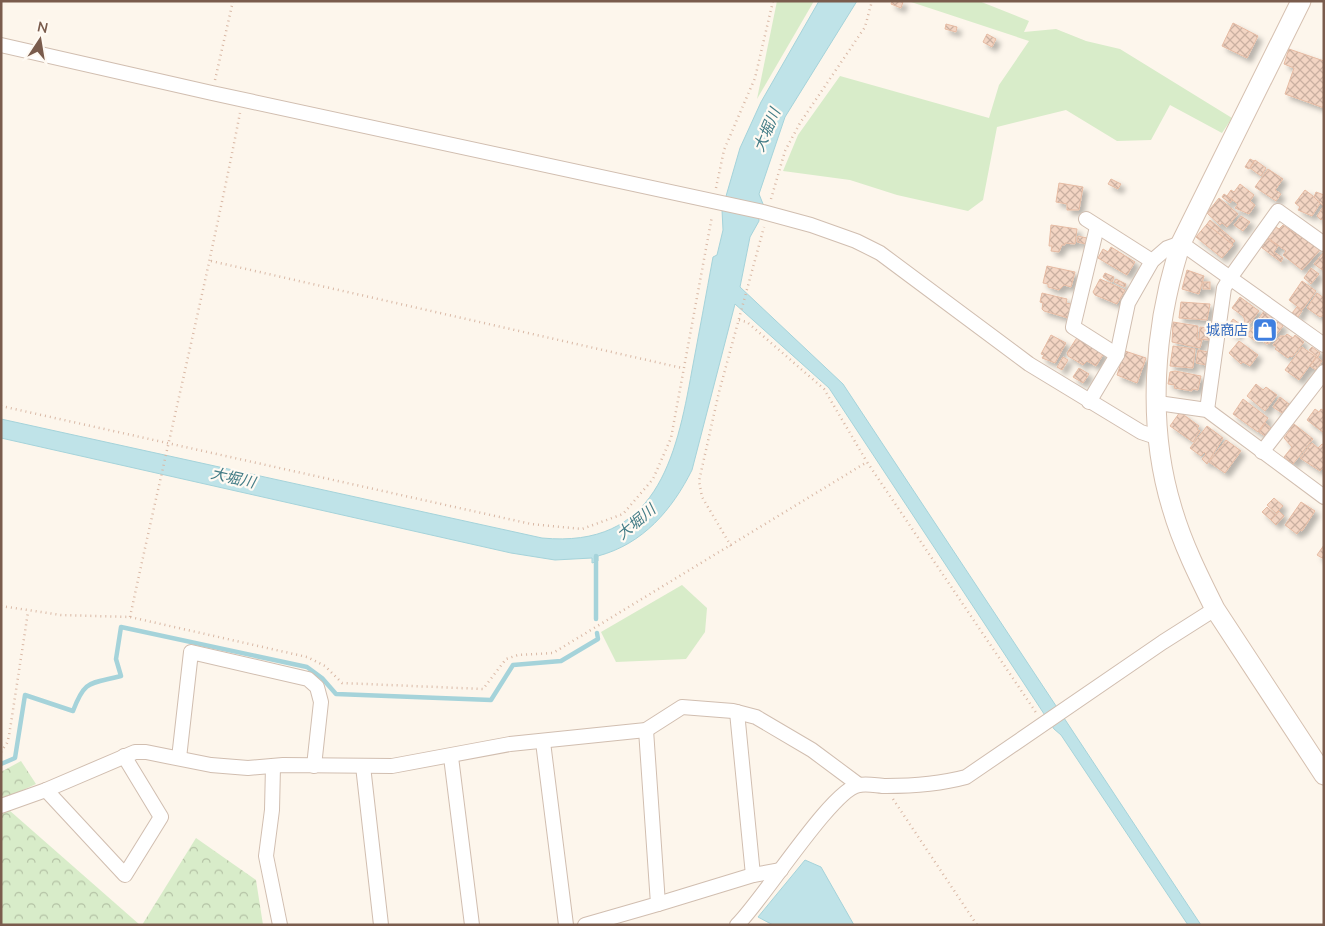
<svg xmlns="http://www.w3.org/2000/svg" width="1325" height="926" font-family="Mulish,'Noto Sans JP',sans-serif">
  <style>
    .grass { fill: #d8ecc9 }
    .forest { fill: url(#forest-crowns) }
    .water { fill: #bfe3e8; stroke: #a5d3da }
    .lines { fill: none; stroke-linecap: round; stroke-linejoin: round }
    .stream { stroke: #a5d3da; stroke-width: 4.5 }
    .building { fill: url(#building-cross-hatch); stroke: #e6bba3; filter: url(#shadow) }
    .street-casing { stroke: #d1beb0; stroke-width: 16 }
    .secondary-casing { stroke: #d6c0b0; stroke-width: 21 }
    .path { stroke: #d9b8a5; stroke-width: 2.5; stroke-dasharray: 1 4; stroke-linecap: butt }
    .street { stroke: #fff; stroke-width: 14 }
    .secondary { stroke: #fff; stroke-width: 19 }
    .labels { text-anchor: middle; stroke-width: 4.5; stroke-linejoin: round; paint-order: stroke }
    .shop-label { font-size: 14px; fill: #366cbe; stroke: #fffaf3; text-anchor: end }
    .water-label { font-size: 15px; font-style: italic; fill: #437c86; stroke: #fffaf3 }
  </style>
  <defs>
    <pattern id="forest-crowns" width="20" height="18" patternUnits="userSpaceOnUse" patternTransform="scale(1.25)"><rect width="20" height="18" fill="#d8ecc9"/><path d="M2 6a3 3 0 1 1 6 0M12 15a3 3 0 1 1 6 0" fill="none" stroke="#b4c2a5"/></pattern>
    <pattern id="building-cross-hatch" width="8" height="8" patternUnits="userSpaceOnUse" patternTransform="scale(1.25)"><rect width="8" height="8" fill="#f3d5c3"/><path d="M0 0l8 8M0 8l8-8" fill="none" stroke="#cab0a1"/></pattern>
    <filter id="shadow"><feDropShadow dx="4.5" dy="4.5" stdDeviation="2.5" flood-color="#0004"/></filter>
  </defs>
  <rect width="100%" height="100%" fill="#fdf6ec"/>
  <g class="grass">
    <polygon points="777,1 814,1 757,99"/>
    <polygon points="908,1 979,1 1029,21 1024,32 1056,29 1086,41 1120,49 1232,118 1222,133 1170,105 1151,140 1117,141 1066,110 997,127 983,200 968,211 897,195 850,180 783,171 798,135 840,76 989,118 999,85 1029,41"/>
    <polygon points="682,585 707,608 705,632 686,659 616,662 601,632"/>
  </g>
  <g class="forest">
    <polygon points="21,761 36,784 1,800 1,772"/>
    <polygon points="1,803 140,925 1,925"/>
    <polygon points="196,838 256,880 263,925 142,925"/>
  </g>
  <g class="water">
    <path d="M 819,1 L 857,1 L 785,117 L 759,194 L 763,204 L 758,206 L 759,221 L 750,237 L 740,287 L 843,384 L 1201,925 L 1188,925 L 1061,735 L 1054,729 L 829,388 L 735,304 L 692,470 C 672,510 643,544 598,556 L 598,561 L 592,563 L 592,558 L 555,560 L 511,553 L 1,438 L 1,419 L 542,538 C 656,549 676,459 692,370 C 699,333 706,295 713,257 L 717,255 L 723,230 L 722,210 L 740,148 L 761,102 Z"/>
    <polygon points="805,860 821,867 854,925 773,925 758,917"/>
  </g>
  <g class="lines">
    <g class="stream">
      <polyline points="596,619 596,556"/>
      <path d="M 1,764 L 15,758 L 25,695 L 73,711 C 85,679 90,684 121,676 L 116,659 L 121,627 L 307,667 L 322,678 L 336,694 L 491,700 L 513,665 L 561,661 L 598,639 L 597,633"/>
    </g>
  </g>
  <g class="building">
    <polygon points="892,1 901,1 903,2 901,8 891,4"/>
    <polygon points="1233,23 1258,36 1247,58 1222,46"/>
    <polygon points="946,24 957,27 956,32 945,29"/>
    <polygon points="987,34 996,39 992,47 983,42"/>
    <polygon points="1289,49 1324,61 1324,108 1285,94 1294,68 1284,64"/>
    <polygon points="1250,159 1254,161 1249,169 1245,167"/>
    <polygon points="1255,160 1266,168 1261,176 1250,168"/>
    <polygon points="1268,169 1283,179 1275,190 1281,194 1276,201 1255,187"/>
    <polygon points="1111,179 1121,184 1118,189 1108,184"/>
    <polygon points="1059,183 1083,187 1079,210 1067,210 1067,204 1056,202"/>
    <polygon points="1240,184 1254,195 1250,201 1255,205 1249,214 1235,208 1238,204 1227,196 1231,190 1234,192"/>
    <polygon points="1305,190 1321,202 1312,216 1298,210 1300,207 1295,203"/>
    <polygon points="1316,192 1324,195 1324,207 1314,197"/>
    <polygon points="1224,194 1233,200 1230,203 1222,197"/>
    <polygon points="1219,198 1238,214 1227,227 1222,223 1220,225 1207,213"/>
    <polygon points="1323,207 1324,217 1321,220 1317,216"/>
    <polygon points="1241,216 1250,222 1243,231 1234,225"/>
    <polygon points="1210,220 1235,241 1231,245 1207,224"/>
    <polygon points="1207,224 1233,245 1222,258 1196,237"/>
    <polygon points="1051,225 1077,229 1075,244 1065,243 1065,245 1062,245 1059,252 1051,251 1052,246 1049,246"/>
    <polygon points="1283,225 1320,250 1302,270 1283,255 1286,251 1268,238 1276,227 1279,229"/>
    <polygon points="1078,236 1087,238 1086,244 1077,242"/>
    <polygon points="1268,239 1278,246 1274,252 1283,258 1281,262 1261,247"/>
    <polygon points="1111,247 1135,262 1127,275 1098,258 1103,249 1108,252"/>
    <polygon points="1323,253 1324,253 1324,271 1314,264"/>
    <polygon points="1047,266 1075,272 1071,287 1064,285 1059,290 1048,287 1048,284 1043,283"/>
    <polygon points="1311,268 1319,274 1311,284 1304,278"/>
    <polygon points="1187,270 1204,276 1199,294 1182,289"/>
    <polygon points="1105,273 1114,277 1112,282 1103,277"/>
    <polygon points="1100,279 1125,290 1117,304 1095,295 1093,292"/>
    <polygon points="1116,279 1126,284 1125,287 1114,282"/>
    <polygon points="1302,281 1316,291 1302,310 1289,300"/>
    <rect x="1203" y="282" width="7" height="7"/>
    <polygon points="1042,293 1067,299 1066,303 1071,304 1068,318 1044,311 1042,309 1043,303 1040,302"/>
    <polygon points="1317,293 1324,298 1324,315 1320,317 1307,308"/>
    <polygon points="1240,297 1259,311 1248,326 1243,323 1245,320 1243,316 1232,308"/>
    <polygon points="1181,302 1210,304 1207,320 1179,318"/>
    <polygon points="1297,307 1302,311 1298,317 1292,313"/>
    <polygon points="1264,311 1283,326 1270,343 1267,344 1258,338 1255,341 1247,335"/>
    <polygon points="1233,319 1243,326 1236,336 1226,329"/>
    <polygon points="1173,322 1198,326 1197,339 1202,340 1200,348 1172,342"/>
    <polygon points="1200,327 1211,328 1209,340 1199,339"/>
    <polygon points="1287,334 1293,338 1295,335 1304,342 1292,357 1290,356 1288,358 1275,349 1277,347 1273,345 1280,336 1285,336"/>
    <polygon points="1051,335 1066,343 1055,363 1042,358 1044,355 1041,354"/>
    <polygon points="1078,336 1104,353 1096,366 1087,361 1083,365 1068,356 1067,353"/>
    <polygon points="1239,341 1258,355 1250,366 1243,362 1241,364 1229,353"/>
    <polygon points="1173,346 1195,349 1193,368 1170,366"/>
    <polygon points="1302,347 1316,357 1299,380 1285,370"/>
    <polygon points="1312,347 1320,353 1318,357 1309,350"/>
    <polygon points="1198,350 1208,352 1206,365 1196,363"/>
    <polygon points="1125,351 1146,358 1137,383 1117,375"/>
    <polygon points="1063,357 1068,360 1062,370 1057,367"/>
    <polygon points="1317,357 1322,361 1316,370 1310,366"/>
    <polygon points="1079,368 1089,374 1083,383 1073,377"/>
    <polygon points="1175,371 1201,376 1198,390 1192,389 1192,391 1174,388 1175,385 1168,384 1170,372"/>
    <polygon points="1256,384 1263,390 1266,387 1277,395 1265,411 1247,396"/>
    <polygon points="1280,397 1289,404 1282,413 1273,407"/>
    <polygon points="1243,399 1268,418 1258,432 1233,414"/>
    <polygon points="1315,409 1319,412 1321,409 1324,411 1324,433 1307,420"/>
    <polygon points="1180,412 1199,426 1197,429 1200,431 1193,442 1170,426"/>
    <polygon points="1265,423 1271,428 1265,436 1259,432"/>
    <polygon points="1294,424 1313,439 1293,464 1284,457 1292,447 1284,438"/>
    <polygon points="1207,426 1223,438 1207,464 1202,459 1206,454 1204,452 1201,456 1190,448"/>
    <polygon points="1226,440 1241,451 1225,473 1209,462"/>
    <polygon points="1312,443 1318,448 1322,444 1324,445 1324,467 1320,471 1300,458"/>
    <polygon points="1274,498 1283,506 1276,513 1267,505"/>
    <polygon points="1301,502 1315,511 1302,531 1300,530 1297,534 1285,525"/>
    <polygon points="1267,507 1276,515 1271,520 1262,512"/>
    <polygon points="1279,511 1284,516 1276,525 1271,520"/>
    <polygon points="1324,545 1324,559 1317,555"/>
  </g>
  <g class="lines">
    <defs>
      <g id="street">
        <polyline points="1,45 212,93 763,212 811,225 856,241 880,253 1029,364 1141,432 1159,438"/>
        <polyline points="1086,219 1152,261"/>
        <polyline points="1097,227 1073,327 1117,355"/>
        <polyline points="1089,402 1117,355 1128,303 1152,261 1167,248 1181,243 1324,345"/>
        <polyline points="1158,403 1207,410 1324,497"/>
        <polyline points="1207,410 1224,288 1230,278 1278,211 1324,244"/>
        <polyline points="1262,452 1324,372"/>
        <polyline points="737,712 753,875"/>
        <polyline points="543,742 566,925"/>
        <polyline points="451,757 472,925"/>
        <polyline points="179,758 191,652 308,679 317,687 321,702 314,766"/>
        <polyline points="273,766 272,810 266,856 280,925"/>
        <polyline points="363,766 381,925"/>
        <polyline points="46,790 125,875 161,817 124,756"/>
        <polyline points="1,806 46,790 135,752 146,752 211,765 248,768 283,765 392,766 510,744 646,730 682,707 733,711 756,717 812,750 859,785"/>
        <polyline points="658,904 753,875 781,870"/>
        <polyline points="585,925 658,904 646,730"/>
        <path d="M 737,925 C 763,900 832,789 859,785 C 868,783 878,786 886,786 C 913,786 940,784 966,777 L 1163,642 L 1215,609"/>
      </g>
      <path id="secondary" d="M 1301,1 L 1181,243 C 1154,326 1146,423 1172,508 C 1182,543 1199,577 1215,609 L 1324,775"/>
    </defs>
    <use href="#street" class="street-casing"/>
    <use href="#secondary" class="secondary-casing"/>
    <g class="path">
      <polyline points="215,80 233,1"/>
      <polyline points="716,188 724,150 755,78 773,1"/>
      <polyline points="771,199 785,151 800,123 865,27 872,1"/>
      <polyline points="211,261 682,368"/>
      <polyline points="739,320 747,322 824,389 867,462"/>
      <polyline points="1,406 531,524 582,529 623,514 653,479 671,438 712,216"/>
      <polyline points="731,546 702,497 699,481 719,392 764,227"/>
      <polyline points="1,606 61,615 130,617 307,657 325,666 342,683 483,689 506,659 518,655 553,653 867,462 1037,714"/>
      <path d="M 130,617 C 166,449 207,282 240,113"/>
      <polyline points="1,752 7,743 9,736 28,612"/>
      <polyline points="893,799 977,925"/>
    </g>
    <use href="#street" class="street"/>
    <use href="#secondary" class="secondary"/>
  </g>
  <defs>
    <symbol id="shop-square" viewBox="-11 -11 22 22"><rect x="-9" y="-9" width="18" height="18" rx="4" fill="#3f7fe0" stroke="#fffaf3"/><path d="M-5-2.5h2.3a2.7 3.5 0 0 1 5.4 0H5L5.5 6h-11ZM-1.5-2.5h3a1.5 2.3 0 0 0-3 0Z" fill="#fff"/></symbol>
  </defs>
  <g fill-rule="evenodd">
    <use href="#shop-square" x="1251" y="316" width="28" height="28"/>
  </g>
  <g class="labels">
    <g class="shop-label">
      <text x="1248" y="335">城商店</text>
    </g>
    <g class="water-label">
      <text transform="translate(767 130) rotate(-67)" y="5">大堀川</text>
      <text transform="translate(233 478) rotate(13)" y="5">大堀川</text>
      <text transform="translate(636 522) rotate(-40)" y="5">大堀川</text>
    </g>
  </g>
  <rect width="1325" height="926" fill="none" stroke="#7a5c4d" stroke-width="5"/>
  <g transform="translate(40 40) rotate(12)" stroke="#fffaf3" stroke-width="4" paint-order="stroke">
  <path d="M0-4L9 19L0 12L-9 19Z" fill="#7a5c4d"/>
  <text y="-8" font-size="14" font-weight="bold" text-anchor="middle" fill="#7a5c4d">N</text>
  </g>
</svg>
